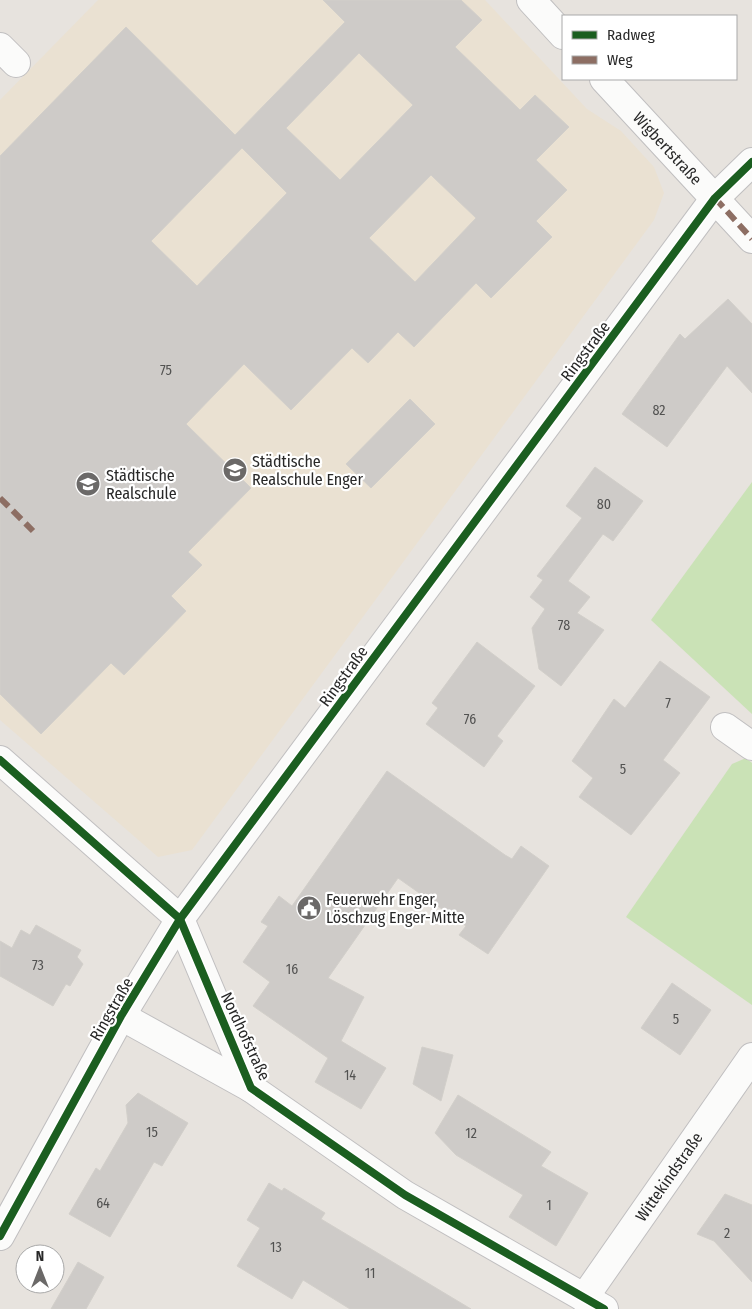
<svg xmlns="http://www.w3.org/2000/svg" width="752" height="1309" font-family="'Fira Sans Condensed',sans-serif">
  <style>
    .education { fill: #eae1d2 }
    .green { fill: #cae2b6 }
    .building { fill: #cecbc8; stroke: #d2cfca; fill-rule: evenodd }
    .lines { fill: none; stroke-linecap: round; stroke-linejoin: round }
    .minor-casing { stroke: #c0bfc0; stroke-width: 30 }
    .minor { stroke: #fbfbfa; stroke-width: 28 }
    .quiet { stroke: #8d6e63; stroke-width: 6; stroke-dasharray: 12 6; stroke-linecap: butt }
    .cycleway-casing { stroke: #fff; stroke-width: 11 }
    .cycleway { stroke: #1b5e20; stroke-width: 8 }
    .labels { text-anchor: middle; stroke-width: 4.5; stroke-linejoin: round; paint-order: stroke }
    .number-label { font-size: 14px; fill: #525251 }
    .street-label { font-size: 16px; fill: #282828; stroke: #fff }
    .poi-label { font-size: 16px; fill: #282828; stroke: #fff; text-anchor: start }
  </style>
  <rect width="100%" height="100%" fill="#e7e3de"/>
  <polygon class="education" points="98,0 485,0 587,109 621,131 654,167 664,193 654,220 192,850 158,857 0,720 0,100"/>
  <g class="green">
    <polygon points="752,482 752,714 651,620"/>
    <polygon points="746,758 752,763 752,1005 626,917 732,764"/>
  </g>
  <g class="building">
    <path d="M 323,0 L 461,0 L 482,20 L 455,47 L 520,110 L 535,95 L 569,127 L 536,160 L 567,190 L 536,221 L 552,237 L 491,298 L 476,283 L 414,347 L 398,332 L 368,363 L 352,348 L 291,410 L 244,364 L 186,424 L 251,488 L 188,552 L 202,565 L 171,596 L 186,611 L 124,675 L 111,663 L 41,734 L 0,694 L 0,156 L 126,27 L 235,135 L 345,22 ZM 359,53 L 413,105 L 340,180 L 286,128 ZM 242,148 L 287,193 L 197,286 L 151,241 ZM 431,175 L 476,218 L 415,282 L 369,238 Z"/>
    <polygon points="728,299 752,324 752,393 727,366 667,447 622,414 680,334 685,339"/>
    <polygon points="410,399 435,424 371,488 346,464"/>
    <polygon points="595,467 643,501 613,541 603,534 568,581 590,597 577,613 604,630 561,686 539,669 532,628 545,609 530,597 543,580 537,576 582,518 566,506"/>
    <polygon points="477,642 535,686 497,736 503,741 484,767 426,724 438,708 432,703"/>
    <polygon points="660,661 710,697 663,760 680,773 631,835 579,797 593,778 572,761 614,699 625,708"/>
    <polygon points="387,771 505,855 512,859 521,846 549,866 488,954 459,935 466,926 398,878 328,978 364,997 341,1041 386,1068 361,1109 315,1082 328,1058 253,1006 270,982 243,962 268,926 261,922 279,896 292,906"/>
    <polygon points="36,925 81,950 77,957 83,964 70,986 66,984 53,1006 0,976 0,941 12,948 21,930 30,935"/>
    <polygon points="672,983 711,1010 680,1055 641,1028"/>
    <polygon points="422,1047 453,1055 441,1101 413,1084"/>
    <polygon points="138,1093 188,1123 162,1166 154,1162 110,1237 69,1214 96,1168 100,1171 128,1123 126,1105"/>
    <polygon points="458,1095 551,1152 541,1166 588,1193 556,1246 509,1217 523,1195 456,1155 435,1133"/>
    <polygon points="269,1183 282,1191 284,1188 325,1213 321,1219 471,1309 350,1309 303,1280 292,1299 237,1266 260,1228 247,1220"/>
    <polygon points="725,1194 752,1205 752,1282 714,1241 697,1234"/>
    <polygon points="78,1262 104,1277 86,1309 51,1309"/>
  </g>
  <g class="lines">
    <defs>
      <g id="minor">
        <polyline points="531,0 563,35"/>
        <polyline points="0,47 16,63"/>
        <path id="s1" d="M 604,79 L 752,239"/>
        <polyline points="725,727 752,746"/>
        <polyline points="0,760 180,919 251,1088"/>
        <polyline points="121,1016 251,1088 405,1195 604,1309"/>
        <polyline points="0,1236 121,1016 180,919 715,198 752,162"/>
        <path id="s2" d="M 584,1298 L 752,1057"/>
      </g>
    </defs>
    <use href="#minor" class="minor-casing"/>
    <use href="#minor" class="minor"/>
    <g class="quiet">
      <polyline points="715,198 752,239"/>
      <polyline points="0,498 33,531"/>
    </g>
    <defs>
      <g id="cycleway">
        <polyline points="0,760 180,919 251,1088 405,1195 604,1309"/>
        <polyline points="0,1236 121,1016 180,919 715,198 752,162"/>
      </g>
    </defs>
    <use href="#cycleway" class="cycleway-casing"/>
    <use href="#cycleway" class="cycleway"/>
  </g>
  <defs>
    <symbol id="school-disc" viewBox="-11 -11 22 22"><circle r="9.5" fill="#6b6968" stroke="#fff"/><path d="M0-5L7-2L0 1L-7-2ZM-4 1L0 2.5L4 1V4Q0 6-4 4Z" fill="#fff"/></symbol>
    <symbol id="civic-disc" viewBox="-11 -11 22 22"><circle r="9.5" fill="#6b6968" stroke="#fff"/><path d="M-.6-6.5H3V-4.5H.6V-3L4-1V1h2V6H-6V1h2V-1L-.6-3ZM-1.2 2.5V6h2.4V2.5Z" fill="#fff"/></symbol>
  </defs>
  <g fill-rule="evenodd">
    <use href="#school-disc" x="221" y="456" width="28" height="28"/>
    <use href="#school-disc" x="74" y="470" width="28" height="28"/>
    <use href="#civic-disc" x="295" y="894" width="28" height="28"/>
  </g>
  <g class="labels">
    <g class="number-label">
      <text x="166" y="375">75</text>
      <text x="659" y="415">82</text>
      <text x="604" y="509">80</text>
      <text x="564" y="630">78</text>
      <text x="668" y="708">7</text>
      <text x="470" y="724">76</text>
      <text x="623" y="774">5</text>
      <text x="38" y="970">73</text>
      <text x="292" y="974">16</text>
      <text x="676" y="1024">5</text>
      <text x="350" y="1080">14</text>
      <text x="152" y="1137">15</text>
      <text x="471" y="1138">12</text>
      <text x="103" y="1208">64</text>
      <text x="549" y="1210">1</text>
      <text x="727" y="1238">2</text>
      <text x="276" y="1252">13</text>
      <text x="370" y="1278">11</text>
    </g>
    <g class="street-label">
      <text dy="6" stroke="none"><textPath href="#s1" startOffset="94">Wigbertstraße</textPath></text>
      <text transform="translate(585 351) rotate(-53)" y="6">Ringstraße</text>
      <text transform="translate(343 676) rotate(-54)" y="6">Ringstraße</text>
      <text transform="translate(111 1009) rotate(-60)" y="6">Ringstraße</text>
      <text transform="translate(246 1036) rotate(65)" y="6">Nordhofstraße</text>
      <text dy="6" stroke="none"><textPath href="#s2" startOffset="148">Wittekindstraße</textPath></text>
    </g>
    <g class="poi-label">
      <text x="252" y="467">Städtische<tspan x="252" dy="18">Realschule Enger</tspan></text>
      <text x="106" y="481">Städtische<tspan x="106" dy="18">Realschule</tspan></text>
      <text x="326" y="905">Feuerwehr Enger,<tspan x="326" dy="18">Löschzug Enger-Mitte</tspan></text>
    </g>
  </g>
  <rect x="562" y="15" width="175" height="65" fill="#ffffff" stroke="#a9a9a9"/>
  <rect x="572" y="31" width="25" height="8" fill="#1b5e20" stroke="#a9a9a9"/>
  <text x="607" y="40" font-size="15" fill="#282828">Radweg</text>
  <rect x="572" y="56" width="25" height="8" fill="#8d6e63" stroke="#a9a9a9"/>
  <text x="607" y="65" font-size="15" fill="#282828">Weg</text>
  <g transform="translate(40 1269)"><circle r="24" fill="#ffffff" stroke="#a9a9a9"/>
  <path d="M0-4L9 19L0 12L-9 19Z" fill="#6b6968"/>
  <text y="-8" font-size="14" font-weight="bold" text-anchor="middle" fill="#282828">N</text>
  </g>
</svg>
